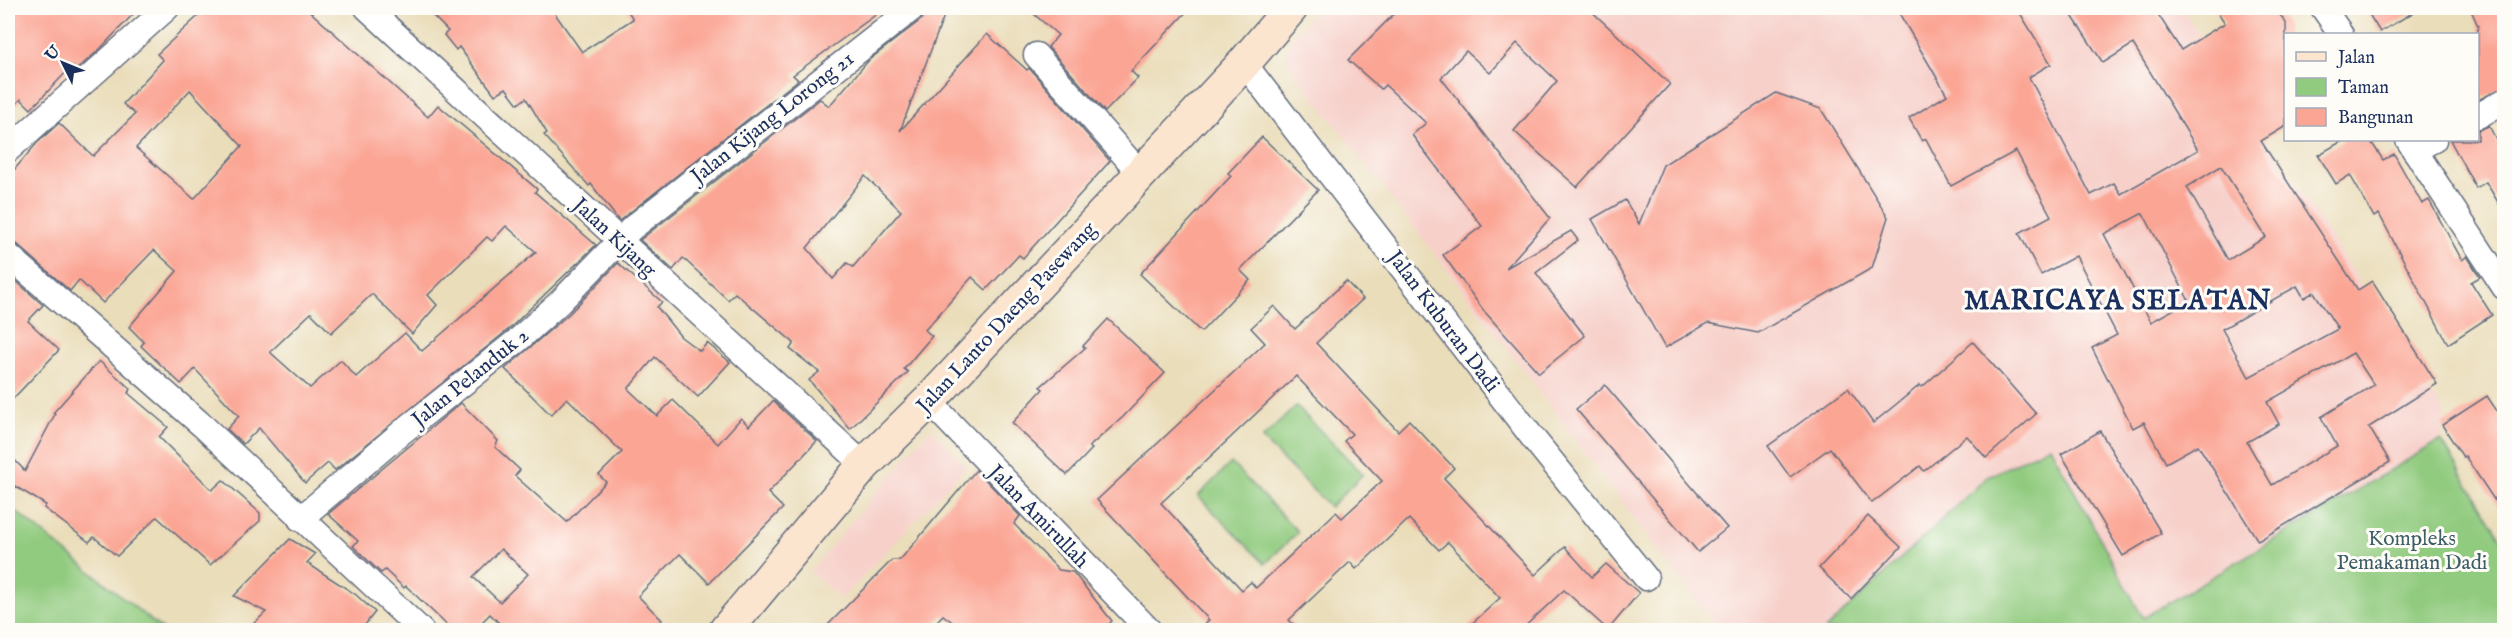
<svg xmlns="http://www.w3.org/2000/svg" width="2512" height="638" font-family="'IM FELL English',serif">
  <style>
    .built { fill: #f7d0ca }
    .green { fill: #91cb7f; stroke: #567d6e; stroke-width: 1.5 }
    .building { fill: #fba695; fill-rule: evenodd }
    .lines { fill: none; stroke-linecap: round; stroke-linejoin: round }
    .street-casing { stroke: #636c7e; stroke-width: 27 }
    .secondary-casing { stroke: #636c7e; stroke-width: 36 }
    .street { stroke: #fff; stroke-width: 24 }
    .secondary { stroke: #fce5cf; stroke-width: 33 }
    .labels { text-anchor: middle; stroke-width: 6; stroke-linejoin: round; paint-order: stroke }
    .street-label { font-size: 21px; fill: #1b2f5e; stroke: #fdfcf7 }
    .park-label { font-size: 21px; fill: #3e5e68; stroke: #fdfcf7 }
    .district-label { font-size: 27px; font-weight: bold; letter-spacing: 1.5px; fill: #1b2f5e; stroke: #fdfcf7 }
  </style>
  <rect width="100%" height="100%" fill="#fdfcf7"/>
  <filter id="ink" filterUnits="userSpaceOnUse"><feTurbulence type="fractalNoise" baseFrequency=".0167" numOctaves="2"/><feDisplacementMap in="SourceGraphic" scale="12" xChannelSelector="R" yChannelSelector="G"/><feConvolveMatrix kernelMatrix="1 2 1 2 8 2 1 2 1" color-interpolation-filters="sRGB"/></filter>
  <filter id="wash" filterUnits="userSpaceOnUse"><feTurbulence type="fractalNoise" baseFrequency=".008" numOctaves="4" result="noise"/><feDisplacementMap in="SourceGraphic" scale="24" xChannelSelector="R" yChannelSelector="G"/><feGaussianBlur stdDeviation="1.35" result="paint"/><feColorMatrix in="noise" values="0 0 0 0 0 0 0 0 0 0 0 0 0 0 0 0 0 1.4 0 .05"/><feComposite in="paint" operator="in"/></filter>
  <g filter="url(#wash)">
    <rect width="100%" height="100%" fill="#eaddba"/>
    <g class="built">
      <polygon points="1317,8 1383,8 1458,89 1578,247 1507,302 1581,248 1460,89 1386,8 2182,8 2445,414 2441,440 2143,618 1987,477 1825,630 1721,630 1696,601 1484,318 1286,61 1288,43"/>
      <polygon points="931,428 966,467 841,599 810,572"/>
    </g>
    <g class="green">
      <polygon points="1296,406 1363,474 1330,507 1262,439"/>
      <polygon points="2441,440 2504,543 2504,630 1825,630 1987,477 2050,446 2143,618"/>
      <polygon points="1231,463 1298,532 1265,564 1198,496"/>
      <polygon points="8,505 163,630 8,630"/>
    </g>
    <g id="blocks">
      <g class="building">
        <polygon points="8,8 139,8 100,49 76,70 72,66 31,109 21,99 8,113"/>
        <path d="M 207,8 L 306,8 L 428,117 L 438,105 L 537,189 L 535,192 L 596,245 L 509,329 L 335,470 L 328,463 L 305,483 L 259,428 L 243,444 L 227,429 L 239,416 L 195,369 L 181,384 L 141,346 L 144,342 L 129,327 L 177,271 L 154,250 L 103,303 L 79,280 L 70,291 L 17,244 L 8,241 L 8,177 L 37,143 L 59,123 L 93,156 L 135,114 L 123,104 L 163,60 L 157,54 ZM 190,90 L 242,146 L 194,199 L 136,148 ZM 506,226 L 536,252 L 422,351 L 405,333 L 356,377 L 341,360 L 310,388 L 270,352 L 311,313 L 331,333 L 372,294 L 412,334 L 437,305 L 428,295 L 487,237 L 492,241 Z"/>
        <polygon points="425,8 551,8 582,52 633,19 626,8 885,8 793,75 798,80 619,221 591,184 589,186 544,135 547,133 526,98 518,104 506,88 495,95 459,47 456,50 444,35 448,31"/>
        <path d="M 927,8 L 947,8 L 900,131 L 987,34 L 1027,70 L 1029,68 L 1110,161 L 1023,258 L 1019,255 L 986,290 L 972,277 L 925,330 L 932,336 L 904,369 L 908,372 L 850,429 L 809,380 L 819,372 L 790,349 L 794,343 L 735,293 L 728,300 L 683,258 L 673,270 L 640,240 L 820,99 L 829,106 L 869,60 L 922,19 ZM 865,176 L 901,211 L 853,267 L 847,263 L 833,279 L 807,248 Z"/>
        <polygon points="1027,8 1190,8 1131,71 1138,78 1105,112 1048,47 1058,35"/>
        <polygon points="1400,8 1588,8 1670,84 1577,187 1514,131 1557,81 1517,43 1490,73 1466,51 1441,78 1550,218 1506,268 1571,231 1578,240 1536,273 1585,336 1539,373 1484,311 1443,255 1482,226 1412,135 1426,123 1385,85 1381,89 1348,60"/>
        <path d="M 1896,8 L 2017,8 L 2051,64 L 2029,77 L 2091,195 L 2114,183 L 2121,194 L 2198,150 L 2133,44 L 2103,63 L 2067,8 L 2154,8 L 2181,50 L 2225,23 L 2215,8 L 2275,8 L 2286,23 L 2286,126 L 2261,141 L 2358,290 L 2372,281 L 2437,384 L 2369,427 L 2390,462 L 2258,541 L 2198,445 L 2166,463 L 2144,422 L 2133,428 L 2092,348 L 2117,335 L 2076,256 L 2041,275 L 2019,233 L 2051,216 L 2016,151 L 1951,186 L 1926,139 L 1922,141 L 1909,118 L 1947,95 ZM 2221,166 L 2266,237 L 2228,260 L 2187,187 ZM 2143,213 L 2189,301 L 2151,322 L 2104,234 ZM 2297,286 L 2304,298 L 2314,292 L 2338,329 L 2249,377 L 2222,329 ZM 2353,353 L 2374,385 L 2321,417 L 2337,446 L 2272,485 L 2247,442 L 2279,424 L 2267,402 Z"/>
        <polygon points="2365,8 2421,8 2380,32"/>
        <polygon points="2470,8 2500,8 2505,18 2505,87 2478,100 2478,26"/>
        <polygon points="1776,93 1821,109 1888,217 1872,268 1758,333 1708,323 1665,348 1592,219 1625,200 1639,224 1663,165"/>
        <polygon points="2489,126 2505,156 2505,214 2486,182 2476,188 2450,140 2478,140 2478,130"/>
        <polygon points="1262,137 1318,190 1240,270 1250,280 1201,332 1140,274 1231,176 1228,173"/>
        <polygon points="2344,140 2370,140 2383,160 2394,154 2422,204 2429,200 2462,260 2467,256 2480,277 2471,282 2492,315 2448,344 2379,214 2374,217 2350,175 2336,184 2318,155"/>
        <path d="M 618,263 L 662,302 L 657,307 L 681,337 L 700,351 L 707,343 L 730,362 L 698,397 L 655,357 L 628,389 L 657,416 L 673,400 L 718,444 L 741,418 L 749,426 L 773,401 L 817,441 L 768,493 L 783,508 L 709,583 L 680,554 L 638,596 L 662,620 L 652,630 L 506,630 L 490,614 L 474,630 L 452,630 L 406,586 L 404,588 L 385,570 L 381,573 L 353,546 L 358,541 L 328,514 L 461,403 L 498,441 L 495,447 L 520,470 L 515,476 L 567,522 L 606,482 L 599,475 L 622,452 L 567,398 L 551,415 L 505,369 L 570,313 ZM 501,549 L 528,574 L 500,602 L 473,577 Z"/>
        <polygon points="8,274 43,305 28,321 59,350 8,404"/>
        <path d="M 1346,281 L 1363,299 L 1316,343 L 1398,431 L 1409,420 L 1454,468 L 1444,478 L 1535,575 L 1565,547 L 1592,577 L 1606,564 L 1639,593 L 1608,630 L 1564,590 L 1521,630 L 1465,630 L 1500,598 L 1448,542 L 1439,550 L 1409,519 L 1356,569 L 1350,562 L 1289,620 L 1299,630 L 1198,630 L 1209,620 L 1097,500 L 1265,343 L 1251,328 L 1274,306 L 1295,329 ZM 1296,376 L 1352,434 L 1344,441 L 1382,481 L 1342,518 L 1336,512 L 1256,588 L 1251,582 L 1242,590 L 1161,503 Z"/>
        <polygon points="1108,319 1165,373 1123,417 1089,447 1092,449 1067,475 1012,423 1043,389 1040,387 1085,348 1083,346"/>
        <polygon points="1973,342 2036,414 1986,458 1967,436 1924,471 1920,466 1872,503 1830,448 1790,477 1768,446 1848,388 1873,423 1920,385 1922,387"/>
        <polygon points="99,361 131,389 128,393 168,427 159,437 212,490 223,480 260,513 260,521 210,565 157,517 117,556 94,537 89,542 44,508 46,505 8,482 8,453 25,471 55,414 53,413"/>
        <polygon points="1605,385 1727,528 1698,552 1576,409"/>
        <polygon points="2487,396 2505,423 2505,516 2465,456 2463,457 2442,425"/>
        <polygon points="2100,431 2161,533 2123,556 2061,454"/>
        <polygon points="976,470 1020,516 1014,524 1059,570 1073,572 1112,621 1103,630 963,630 943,615 928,630 823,630 892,560 900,560"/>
        <polygon points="1868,516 1901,547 1851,599 1819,568"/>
        <polygon points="290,539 315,554 307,563 355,594 375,612 361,630 247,630 266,612 234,596"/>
      </g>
    </g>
  </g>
  <g filter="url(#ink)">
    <use href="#blocks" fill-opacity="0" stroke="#636c7e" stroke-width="1.5"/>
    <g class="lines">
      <defs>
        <g id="street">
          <polyline points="367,8 864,465"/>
          <polyline points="2323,8 2341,34"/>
          <polyline points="1036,55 1140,173"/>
          <polyline points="1244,63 1533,438 1646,578"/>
          <polyline points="2478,116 2504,101"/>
          <polyline points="2408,140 2504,287"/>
          <polyline points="8,150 167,8"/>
          <polyline points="2414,150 2434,140"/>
          <polyline points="8,255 203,426 421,630"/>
          <polyline points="929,401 1149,630"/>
          <polyline points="300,519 402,432 518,340 560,302 632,228 913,8"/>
        </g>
        <polyline id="secondary" points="726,630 864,465 929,401 1244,63 1291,8"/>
      </defs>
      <use href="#street" class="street-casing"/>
      <use href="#secondary" class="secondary-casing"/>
      <use href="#street" class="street"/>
      <use href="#secondary" class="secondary"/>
    </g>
  </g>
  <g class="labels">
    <g class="street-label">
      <text transform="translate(772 117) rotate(-38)" y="7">Jalan Kijang Lorong 21</text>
      <text transform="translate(615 237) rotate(43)" y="7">Jalan Kijang</text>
      <text transform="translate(1006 317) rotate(-47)" y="7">Jalan Lanto Daeng Pasewang</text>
      <text transform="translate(1444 321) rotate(53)" y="7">Jalan Kuburan Dadi</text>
      <text transform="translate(470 377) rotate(-39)" y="7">Jalan Pelanduk 2</text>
      <text transform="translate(1039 516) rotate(46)" y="7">Jalan Amirullah</text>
    </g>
    <g class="park-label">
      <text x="2412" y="545">Kompleks<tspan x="2412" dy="24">Pemakaman Dadi</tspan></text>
    </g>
    <g class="district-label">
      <text x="2118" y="309">MARICAYA SELATAN</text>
    </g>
  </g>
  <rect width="2512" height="638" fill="none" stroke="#fdfcf7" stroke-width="30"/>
  <rect x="2284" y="33" width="195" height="108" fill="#fdfcf7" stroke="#a3aaba" stroke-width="1.5"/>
  <rect x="2296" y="52" width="30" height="9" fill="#fce5cf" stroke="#a3aaba" stroke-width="1.5"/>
  <text x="2338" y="63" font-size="18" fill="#1b2f5e">Jalan</text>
  <rect x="2296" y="78" width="30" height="18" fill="#91cb7f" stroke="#a3aaba" stroke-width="1.5"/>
  <text x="2338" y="93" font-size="18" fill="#1b2f5e">Taman</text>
  <rect x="2296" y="108" width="30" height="18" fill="#fba695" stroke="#a3aaba" stroke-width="1.5"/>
  <text x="2338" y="123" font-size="18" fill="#1b2f5e">Bangunan</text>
  <g transform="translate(63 63) rotate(313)" stroke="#fdfcf7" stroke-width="4.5" paint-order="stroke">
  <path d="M0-4.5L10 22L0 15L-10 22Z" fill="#1b2f5e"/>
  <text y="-9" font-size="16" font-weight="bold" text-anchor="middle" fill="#1b2f5e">U</text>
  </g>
</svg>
